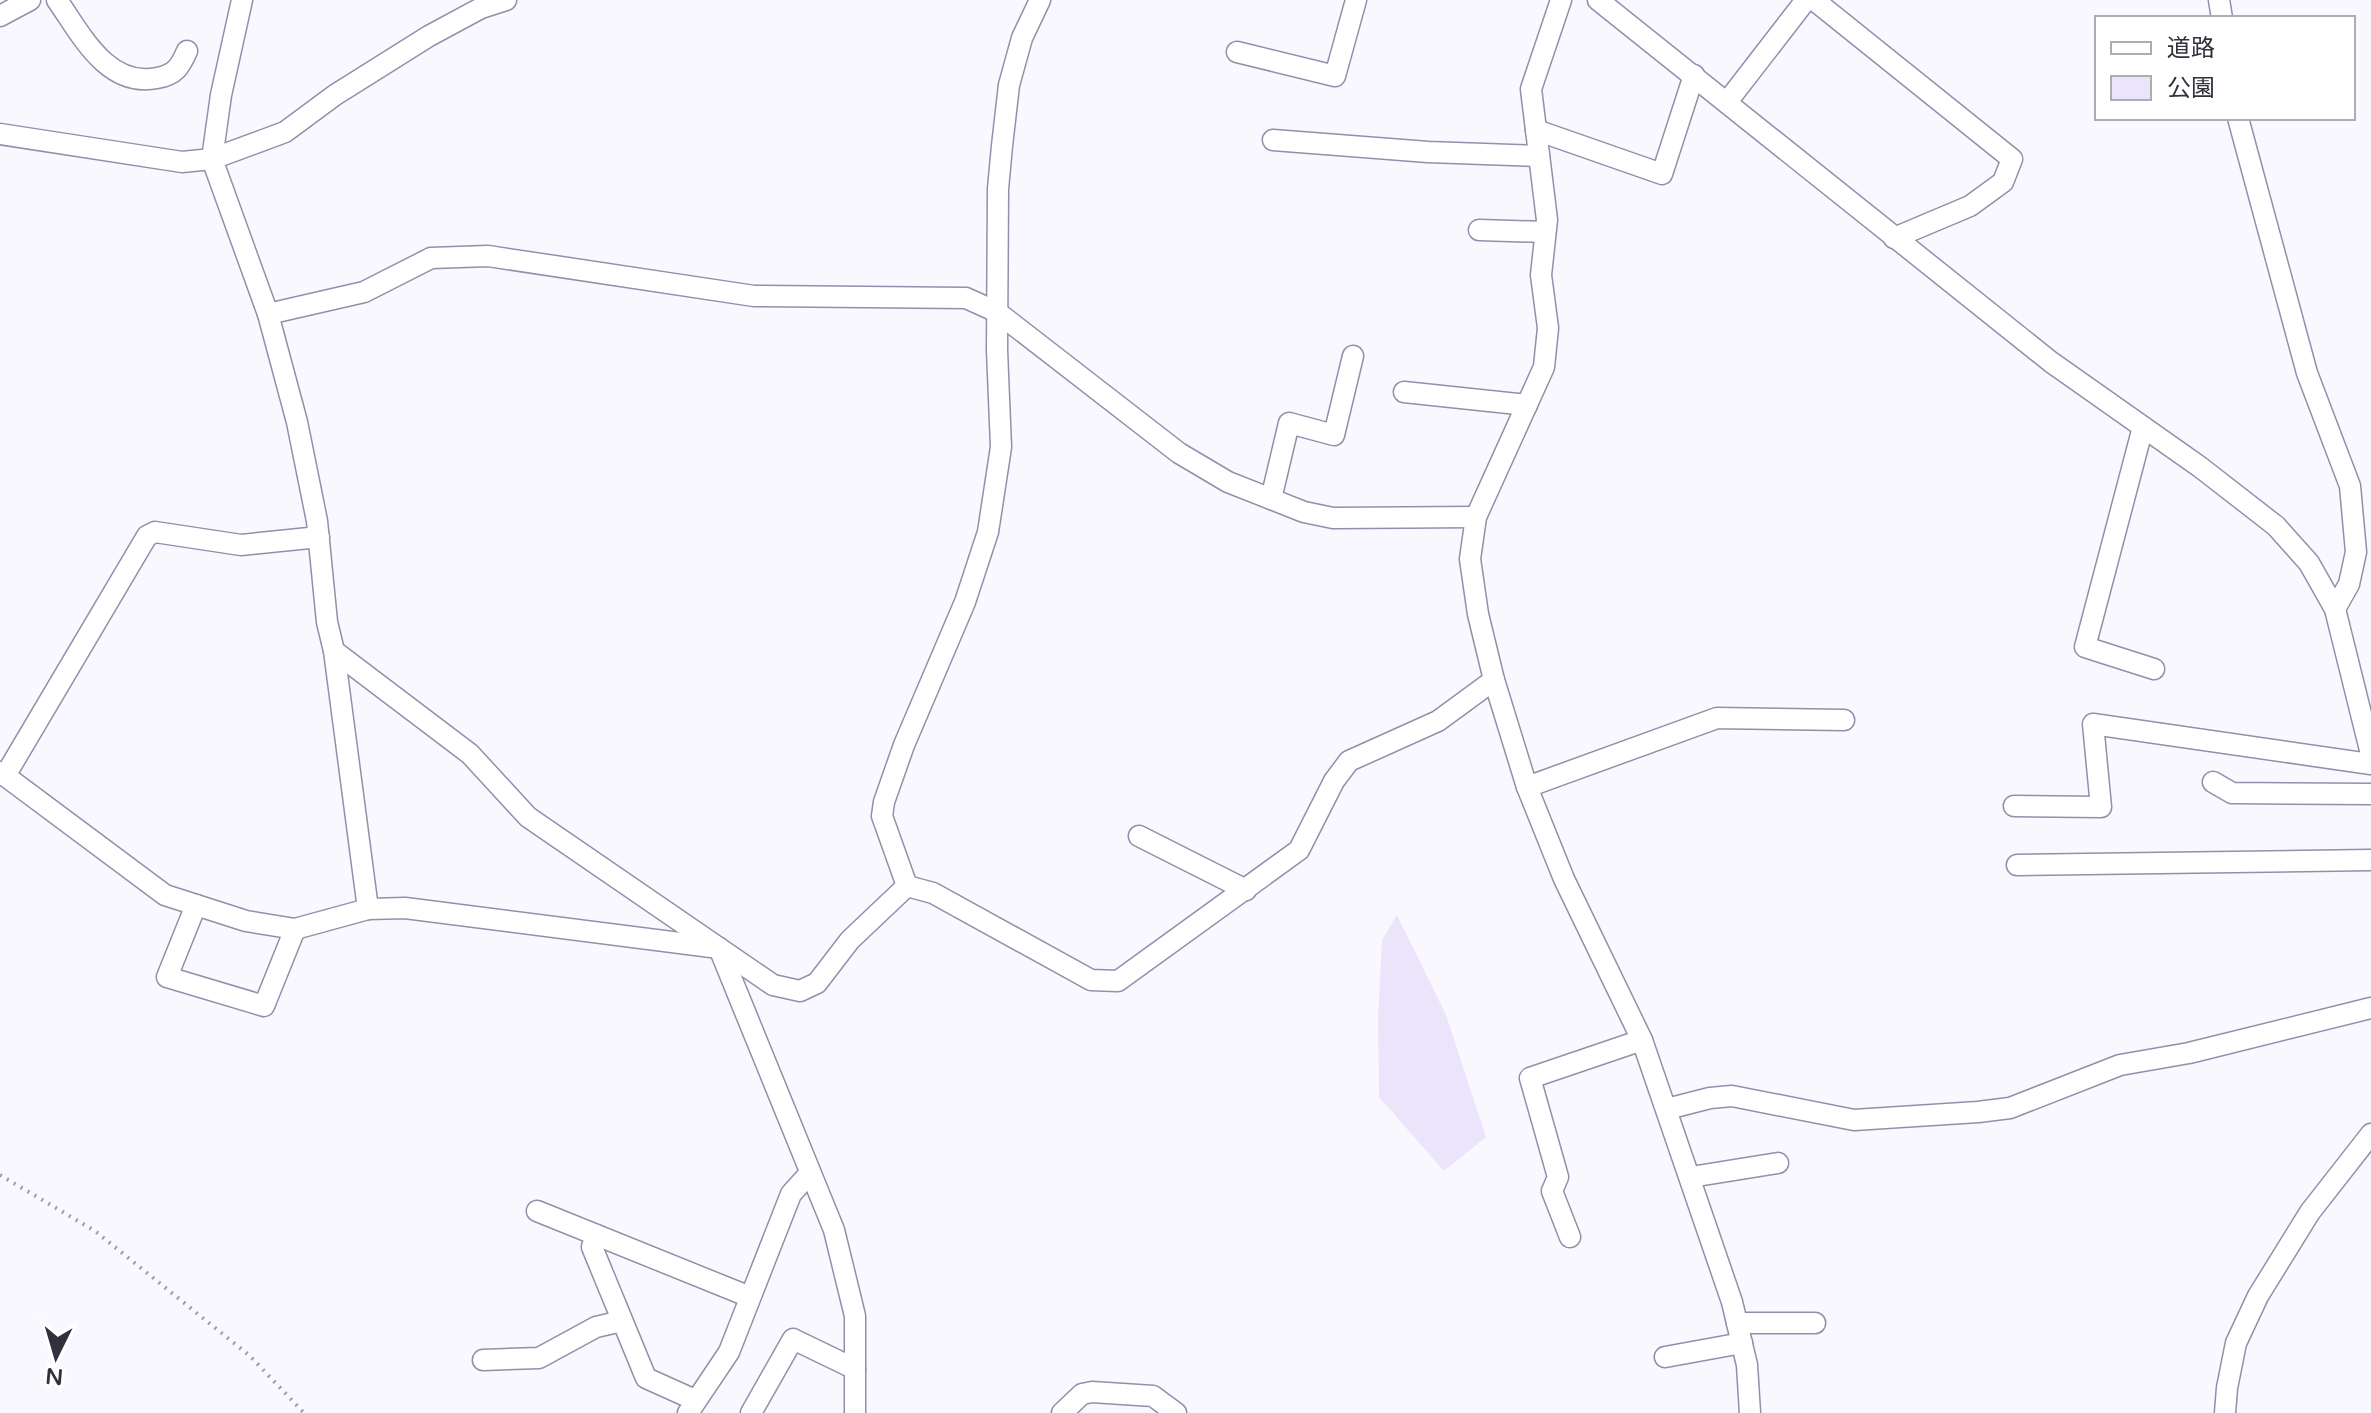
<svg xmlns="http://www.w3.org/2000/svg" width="2371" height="1413" font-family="'Varela Round','Noto Sans JP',sans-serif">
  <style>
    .green { fill: #ece4fb }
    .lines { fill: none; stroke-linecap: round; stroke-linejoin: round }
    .minor-casing { stroke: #978cac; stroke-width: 23 }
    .path { stroke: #a09da7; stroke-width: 4; stroke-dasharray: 2 6; stroke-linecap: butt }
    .minor { stroke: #fff; stroke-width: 20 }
  </style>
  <rect width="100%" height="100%" fill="#faf8ff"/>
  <polygon class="green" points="1397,915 1446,1015 1486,1137 1444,1171 1379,1097 1378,1018 1382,940"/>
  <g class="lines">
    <defs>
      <g id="minor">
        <path d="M 57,0 C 81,34 107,88 157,78 C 175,75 180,67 187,51"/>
        <polyline points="242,0 221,95 212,159 268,314 297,422 317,521 327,622 334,651 368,909"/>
        <polyline points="1561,0 1531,89 1547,220 1541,275 1548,328 1544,367 1476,517 1470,559 1478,614 1494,680 1527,787 1564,879 1642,1040 1732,1302 1747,1365 1750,1413"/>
        <polyline points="1598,0 2051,362 2200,467 2276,526 2309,563 2335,609 2371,754"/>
        <polyline points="1814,0 2012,159 2003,182 1970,206 1894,238"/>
        <polyline points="2219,0 2222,18"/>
        <polyline points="0,16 30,0"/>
        <polyline points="1237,52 1335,76 1356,0"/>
        <polyline points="1727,102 1806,0"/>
        <polyline points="2238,118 2307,373 2350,486 2356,552 2349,584 2335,609"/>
        <polyline points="1536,130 1662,174 1694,75"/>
        <polyline points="0,134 182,162 212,159 285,132 335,95 429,36 481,8 506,0"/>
        <polyline points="1273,140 1428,152 1539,156"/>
        <polyline points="1479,230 1545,232"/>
        <polyline points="268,314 364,292 431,258 488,256 754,296 966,298 997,312 1179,453 1228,482 1304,512 1333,518 1476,517"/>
        <polyline points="1404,392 1527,405"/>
        <polyline points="2143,427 2085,647 2154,669"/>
        <polyline points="1271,499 1289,423 1334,435 1353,356"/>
        <polyline points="334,651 470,754 528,817 773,985 800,991 817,983 850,940 907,886"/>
        <polyline points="0,772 165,895 246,921 295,929 368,909 405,908 719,948"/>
        <polyline points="5,776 147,536 155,532 241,545 319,537"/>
        <polyline points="2213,782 2232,793 2371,794"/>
        <polyline points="1527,787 1717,718 1844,720"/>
        <polyline points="2014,806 2101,807 2093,724 2371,764"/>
        <polyline points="1139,836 1246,890"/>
        <polyline points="2017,865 2371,860"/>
        <polyline points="907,886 882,816 884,802 904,745 965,602 988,532 1001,447 997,350 998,189 1002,146 1009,85 1022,38 1040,0"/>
        <polyline points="907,886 933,893 1091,980 1118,981 1299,850 1334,781 1349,761 1438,721 1494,680"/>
        <polyline points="196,905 167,977 264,1006 295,929"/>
        <polyline points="719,948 834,1230 855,1316 855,1413"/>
        <polyline points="1667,1109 1710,1098 1732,1096 1854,1120 1978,1112 2010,1108 2120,1065 2189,1053 2371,1008"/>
        <polyline points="1691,1177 1778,1163"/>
        <polyline points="537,1211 750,1297"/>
        <polyline points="596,1235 592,1247 646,1378 695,1400"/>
        <polyline points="1570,1237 1552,1191 1558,1177 1530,1078 1642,1040"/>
        <polyline points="1737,1323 1815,1323"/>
        <polyline points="1665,1357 1742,1343"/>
        <polyline points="483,1360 539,1358 596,1327 622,1321"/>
        <polyline points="688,1413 729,1352 791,1194 810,1173"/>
        <polyline points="751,1413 793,1339 855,1369"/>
        <polyline points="1062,1413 1082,1394 1092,1392 1153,1396 1176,1413"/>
        <polyline points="2225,1413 2227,1388 2236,1343 2258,1296 2310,1212 2371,1134"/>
      </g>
    </defs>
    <use href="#minor" class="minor-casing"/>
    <polyline class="path" points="0,1175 95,1231 250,1356 304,1413"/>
    <use href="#minor" class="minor"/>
  </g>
  <rect x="2095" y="16" width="260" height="104" fill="#ffffff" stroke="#adacb1" stroke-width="2"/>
  <rect x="2111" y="42" width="40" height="12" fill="#ffffff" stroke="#adacb1" stroke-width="2"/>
  <text x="2167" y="56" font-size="24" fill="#332f3c">道路</text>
  <rect x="2111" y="76" width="40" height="24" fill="#ece4fb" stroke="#adacb1" stroke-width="2"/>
  <text x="2167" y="96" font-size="24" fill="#332f3c">公園</text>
  <g transform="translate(56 1357) rotate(185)" stroke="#ffffff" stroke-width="6" paint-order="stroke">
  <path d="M0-6L14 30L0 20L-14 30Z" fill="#332f3c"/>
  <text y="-12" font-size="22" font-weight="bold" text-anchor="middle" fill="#332f3c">N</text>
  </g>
</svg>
